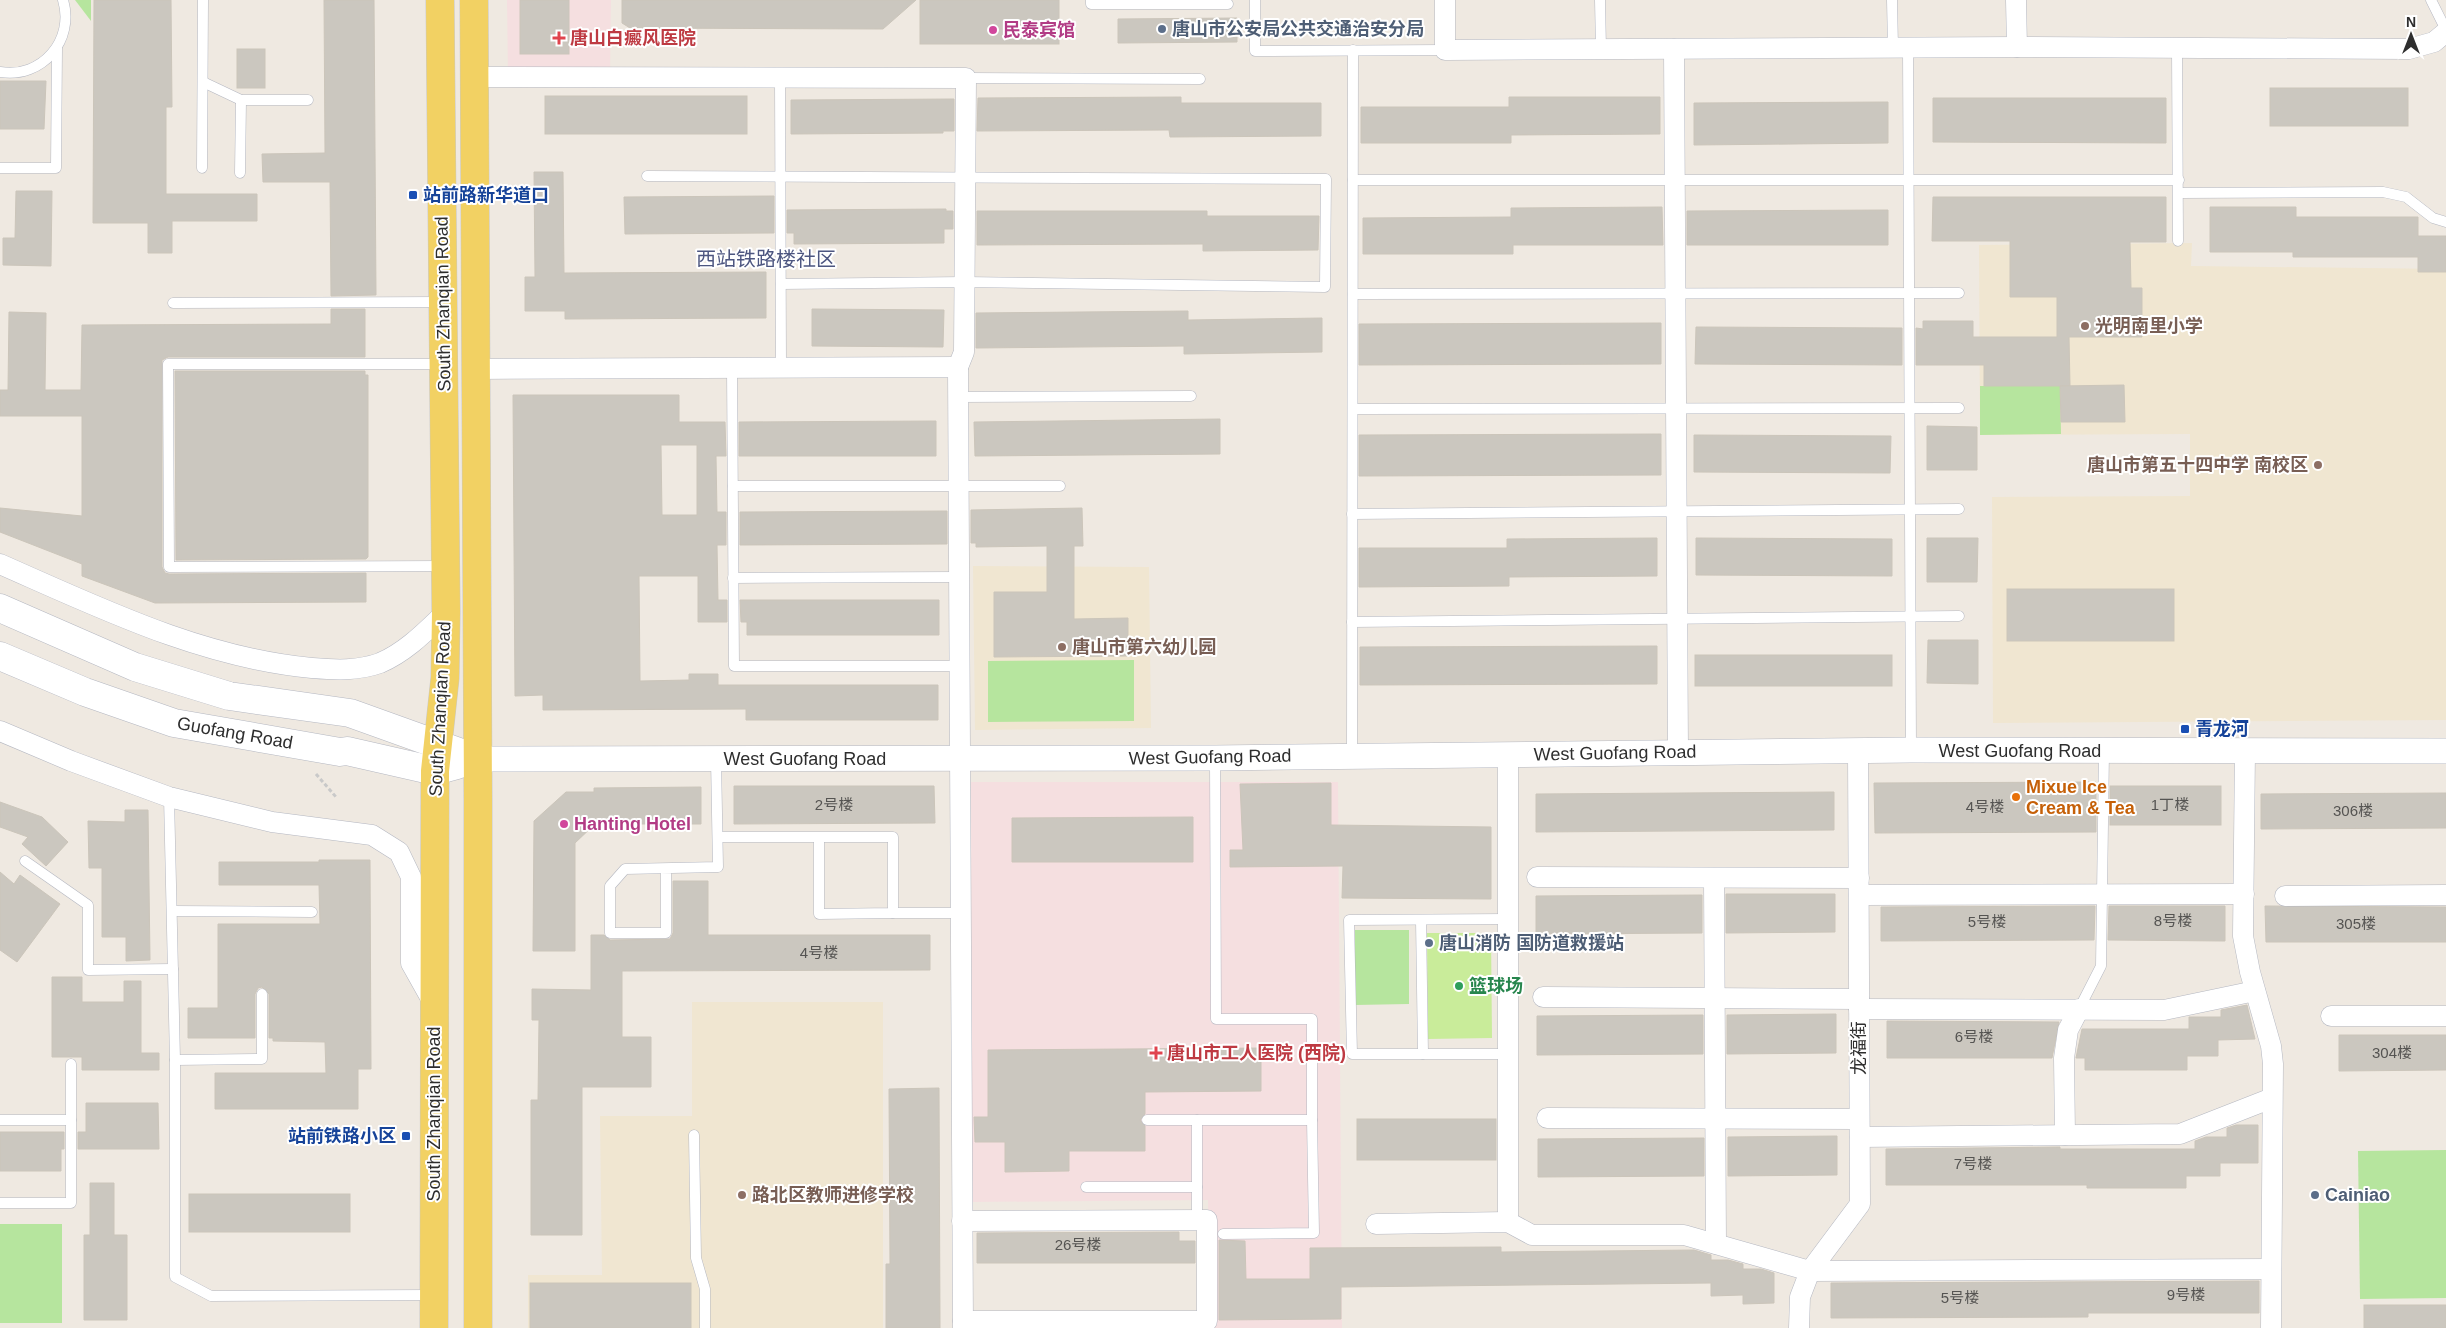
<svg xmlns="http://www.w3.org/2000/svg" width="2446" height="1328" font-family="Arial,'Noto Sans SC',sans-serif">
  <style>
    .education { fill: #f0e6d1 }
    .medical { fill: #f5dfe0 }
    .green { fill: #b6e59e }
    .pitch { fill: #c9ec9a }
    .building { fill: #cbc7bf; stroke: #cbc5ba; fill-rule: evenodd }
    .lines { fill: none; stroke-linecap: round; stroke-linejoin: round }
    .service-casing { stroke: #b4b7c1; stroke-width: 11 }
    .minor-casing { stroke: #b4b7c1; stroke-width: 21 }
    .tertiary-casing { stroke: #b4b7c1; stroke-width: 26 }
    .secondary-casing { stroke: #b4b7c1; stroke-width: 29 }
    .primary-casing { stroke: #c9c9c9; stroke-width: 29 }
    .path { stroke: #c9c9c9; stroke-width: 3; stroke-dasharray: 4 2.5; stroke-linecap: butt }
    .service { stroke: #fff; stroke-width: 10 }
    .minor { stroke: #fff; stroke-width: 20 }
    .tertiary { stroke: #fff; stroke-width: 25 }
    .secondary { stroke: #fff; stroke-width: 28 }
    .primary { stroke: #f2d163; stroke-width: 28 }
    .service-dot { fill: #5c6f8a; stroke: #fff; stroke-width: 2 }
    .hotel-dot { fill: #d1479c; stroke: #fff; stroke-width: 2 }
    .health-dot { fill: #e0444e; stroke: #fff; stroke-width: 2 }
    .transit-dot { fill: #1a4fb4; stroke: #fff; stroke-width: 2 }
    .education-dot { fill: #8d6e63; stroke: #fff; stroke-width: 2 }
    .food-dot { fill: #e8710a; stroke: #fff; stroke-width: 2 }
    .leisure-dot { fill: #2e9e5b; stroke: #fff; stroke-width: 2 }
    .labels { text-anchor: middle; stroke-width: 4; stroke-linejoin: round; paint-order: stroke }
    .number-label { font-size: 15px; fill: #555452 }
    .service-label { font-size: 18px; font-weight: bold; fill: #4e5e75; stroke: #fff; text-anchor: start }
    .hotel-label { font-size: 18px; font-weight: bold; fill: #b23c85; stroke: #fff; text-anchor: start }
    .health-label { font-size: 18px; font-weight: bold; fill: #be3a42; stroke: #fff; text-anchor: start }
    .transit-label { font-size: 18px; font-weight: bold; fill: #164399; stroke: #fff; text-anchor: start }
    .street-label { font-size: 18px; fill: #2e2e2e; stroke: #fff }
    .education-label { font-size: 18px; font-weight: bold; fill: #785e54; stroke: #fff; text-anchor: start }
    .food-label { font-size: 18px; font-weight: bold; fill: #c56008; stroke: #fff; text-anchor: start }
    .leisure-label { font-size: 18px; font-weight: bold; fill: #27864d; stroke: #fff; text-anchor: start }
    .quarter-label { font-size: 20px; fill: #4d5680; stroke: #fff }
  </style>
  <rect width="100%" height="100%" fill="#efe9e1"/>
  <g class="education">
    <polygon points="2192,243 2191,266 2446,269 2446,720 1993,723 1992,497 2190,496 2190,434 1980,435 1979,245"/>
    <polygon points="973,566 1149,567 1151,728 975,730"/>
    <polygon points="692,1002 883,1002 883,1328 528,1328 528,1275 602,1275 600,1116 692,1116"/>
  </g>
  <g class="medical">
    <polygon points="507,0 611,0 610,76 508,75"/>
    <polygon points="971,782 1338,782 1342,1328 1209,1328 1208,1200 972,1202"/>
  </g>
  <g class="green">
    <polygon points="75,0 91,0 91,21"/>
    <polygon points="1980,386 2060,386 2061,434 1980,435"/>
    <polygon points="1134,660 1134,721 988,722 988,661"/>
    <polygon points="1355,930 1409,930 1409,1004 1355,1005"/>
    <polygon points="2446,1150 2446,1298 2360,1299 2358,1151"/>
    <rect x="0" y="1224" width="62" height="99"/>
  </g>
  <polygon class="pitch" points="1427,933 1491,933 1492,1038 1428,1039"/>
  <g class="building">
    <polygon points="94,0 171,0 172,107 166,107 166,194 257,194 257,221 172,221 172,253 148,253 148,223 93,223"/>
    <polygon points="324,0 374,0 376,295 331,296 330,182 263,182 262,154 325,153"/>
    <rect x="520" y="0" width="49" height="54"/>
    <polygon points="622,0 916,0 883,29 630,28 622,23"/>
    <rect x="920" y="0" width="139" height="44"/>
    <polygon points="1237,18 1237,42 1118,43 1118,19"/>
    <rect x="237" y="49" width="28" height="39"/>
    <polygon points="0,81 46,81 44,129 0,129"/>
    <rect x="2270" y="88" width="138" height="38"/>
    <rect x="545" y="96" width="202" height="38"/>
    <polygon points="1181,97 1181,103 1321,103 1321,136 1170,137 1169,130 977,131 978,98"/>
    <polygon points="1509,97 1660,97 1660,134 1511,135 1511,143 1361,143 1361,107 1509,107"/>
    <polygon points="1933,98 2166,98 2166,143 1933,142"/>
    <polygon points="954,99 954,131 943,131 943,133 791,134 791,100"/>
    <polygon points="1888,102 1888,143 1694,145 1694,103"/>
    <polygon points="534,172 563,172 564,273 766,272 766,318 565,319 565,311 525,311 525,277 535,277"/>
    <polygon points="16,191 52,191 51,266 3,265 3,238 15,238"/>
    <polygon points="774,196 774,233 625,234 624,197"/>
    <polygon points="1933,197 2166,197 2166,242 2130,242 2131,288 2142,288 2142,337 2069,337 2070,386 1984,386 1984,365 1916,365 1916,328 1923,329 1923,321 1973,321 1973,337 2057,337 2057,297 2010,297 2010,241 1932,241"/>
    <polygon points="1662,207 1663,245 1513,245 1513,254 1363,254 1363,218 1511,217 1511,208"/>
    <polygon points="2210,207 2296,207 2296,217 2418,217 2418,236 2446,236 2446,272 2418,272 2418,257 2293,257 2293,252 2210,252"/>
    <polygon points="946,209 946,211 953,211 953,229 944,229 944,243 794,244 794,233 787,233 787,210"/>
    <polygon points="1888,210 1888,245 1687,245 1687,211"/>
    <polygon points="977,211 1207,211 1207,216 1319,216 1318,250 1203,251 1203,244 977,245"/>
    <polygon points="331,309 365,309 365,357 168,357 162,360 162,567 165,573 169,574 366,573 366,602 155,603 82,576 82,564 0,532 0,508 82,516 82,416 0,416 0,390 8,390 9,312 46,313 45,390 81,390 82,325 331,324"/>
    <polygon points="812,309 944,310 943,347 812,346"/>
    <polygon points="1188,311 1188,320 1322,318 1322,352 1184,354 1184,346 976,348 976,313"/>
    <polygon points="1661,323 1661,364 1359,365 1359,324"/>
    <polygon points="1696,327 1902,328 1902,365 1695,364"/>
    <polygon points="175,371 365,371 365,375 368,375 368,557 366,559 176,560"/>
    <polygon points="2124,385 2125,422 2061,422 2060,386"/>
    <path d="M 513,395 L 679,395 L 679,422 L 725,422 L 726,456 L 716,456 L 717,512 L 726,512 L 726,545 L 717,545 L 718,600 L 727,600 L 727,622 L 698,622 L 698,576 L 639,576 L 640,681 L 689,680 L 689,674 L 718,674 L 718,685 L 938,685 L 938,720 L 746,720 L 746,709 L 543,710 L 543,695 L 515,696 ZM 661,445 L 697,445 L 697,515 L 662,515 Z"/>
    <polygon points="1220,419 1220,454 975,456 974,422"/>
    <polygon points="936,421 936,456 739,456 739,422"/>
    <polygon points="1927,426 1977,427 1977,470 1927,470"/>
    <polygon points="1661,434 1661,475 1359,476 1359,435"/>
    <polygon points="1694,435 1891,436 1890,473 1694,472"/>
    <polygon points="1082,508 1083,546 1074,546 1074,619 1128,618 1128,656 994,657 994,592 1047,592 1047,546 976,547 976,543 971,543 971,510"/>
    <polygon points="947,511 947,544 740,545 740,512"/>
    <polygon points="1657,538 1657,576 1509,577 1509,586 1359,587 1359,548 1507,548 1507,539"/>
    <polygon points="1696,538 1892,539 1892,576 1696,575"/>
    <polygon points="1927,538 1978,538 1977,582 1927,582"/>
    <rect x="2007" y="589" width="167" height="52"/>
    <polygon points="740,600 939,600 939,635 747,635 747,622 741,622"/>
    <polygon points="1928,640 1978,640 1978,684 1927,683"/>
    <polygon points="1657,646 1657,684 1360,685 1360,647"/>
    <rect x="1695" y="655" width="197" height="31"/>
    <polygon points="2096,782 2096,832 1875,833 1874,783"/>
    <polygon points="1331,783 1331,825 1491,827 1491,899 1342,898 1343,866 1230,867 1230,850 1243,850 1240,784"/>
    <polygon points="734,786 934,786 935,823 734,824"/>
    <rect x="2110" y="786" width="111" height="39"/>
    <polygon points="701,787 701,824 595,824 575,843 575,951 533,951 534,821 566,792 594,792 594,788"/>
    <polygon points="1834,792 1834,830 1536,832 1536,794"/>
    <polygon points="2446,793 2446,828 2261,829 2261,794"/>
    <polygon points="0,802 42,817 68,842 46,866 22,844 28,837 0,827"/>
    <polygon points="125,810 148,810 150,960 126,961 126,937 102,937 102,868 89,868 88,821 125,822"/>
    <polygon points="1193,817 1193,862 1012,862 1012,818"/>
    <polygon points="319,860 370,860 371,1069 358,1069 358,1109 215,1109 215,1073 326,1073 325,1042 273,1041 273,1038 269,1038 269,994 262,987 258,988 255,994 255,1038 188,1038 188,1008 218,1008 218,924 320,924 319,885 219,885 219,862 319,862"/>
    <polygon points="0,872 14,884 20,875 60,904 17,962 0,950"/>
    <polygon points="673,881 708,881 708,935 930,935 930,970 622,971 622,1037 651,1037 651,1087 582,1087 582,1235 531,1235 531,1100 538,1100 539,1020 532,1020 532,989 591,990 591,935 604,935 610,940 670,939 673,933"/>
    <polygon points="1726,894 1835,894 1835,932 1726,933"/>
    <polygon points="1702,895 1702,933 1536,934 1536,896"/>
    <polygon points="2095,906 2094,940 1881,941 1881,907"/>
    <polygon points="2109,906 2225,906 2225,941 2108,940"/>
    <polygon points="2265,906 2446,907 2446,942 2266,942"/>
    <polygon points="52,977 82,977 82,1002 124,1002 124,981 141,981 141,1053 159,1053 159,1070 82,1070 82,1057 52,1057"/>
    <polygon points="2247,1005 2255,1039 2218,1040 2218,1056 2187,1056 2187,1070 2085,1070 2085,1058 2076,1058 2082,1029 2189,1029 2189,1017 2221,1017 2221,1010"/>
    <polygon points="1836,1014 1836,1053 1727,1054 1727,1015"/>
    <polygon points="1703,1015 1703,1054 1537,1055 1537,1016"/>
    <polygon points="1887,1021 2059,1022 2052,1058 1887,1058"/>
    <polygon points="2339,1035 2446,1035 2446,1070 2339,1071"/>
    <polygon points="1261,1048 1261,1091 1145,1092 1145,1114 1140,1120 1145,1126 1145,1151 1069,1151 1069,1171 1005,1172 1005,1142 975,1142 974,1117 988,1117 988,1050"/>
    <polygon points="939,1088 940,1328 886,1328 886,1264 890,1264 889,1089"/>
    <polygon points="86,1103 158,1103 159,1149 78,1149 78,1132 86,1132"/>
    <rect x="1357" y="1119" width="139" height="41"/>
    <polygon points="2236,1125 2258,1125 2258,1163 2220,1163 2220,1176 2186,1176 2186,1188 2087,1188 2087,1185 1886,1185 1886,1149 2060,1147 2060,1149 2195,1149 2195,1141 2206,1137 2227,1137 2227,1128"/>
    <polygon points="0,1132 64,1132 64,1149 61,1149 61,1171 0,1171"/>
    <polygon points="1837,1136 1837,1175 1728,1176 1728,1137"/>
    <polygon points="1704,1138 1704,1176 1538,1177 1538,1139"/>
    <polygon points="90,1183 114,1183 114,1235 127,1235 127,1320 84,1320 84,1235 90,1235"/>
    <rect x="189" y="1194" width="161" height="38"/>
    <polygon points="1179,1232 1179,1241 1195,1241 1195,1263 977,1263 977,1233"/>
    <polygon points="1219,1240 1245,1241 1246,1279 1310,1279 1310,1248 1501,1247 1501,1252 1694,1250 1711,1255 1711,1260 1728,1260 1743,1264 1743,1269 1761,1269 1774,1273 1774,1303 1743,1304 1743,1295 1711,1296 1711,1283 1341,1287 1341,1319 1219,1320"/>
    <polygon points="2259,1281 2259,1313 2088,1313 2088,1317 1831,1318 1831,1283"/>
    <rect x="530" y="1283" width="161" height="45"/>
    <rect x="2364" y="1305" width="82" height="23"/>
  </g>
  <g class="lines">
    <defs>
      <g id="service">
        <polyline points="1091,0 1091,4 1228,4"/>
        <polyline points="1255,0 1255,51 1445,50"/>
        <polyline points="1600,0 1601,49"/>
        <polyline points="1892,0 1893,47"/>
        <polyline points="2431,0 2446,30"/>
        <polyline points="1908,47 1911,750"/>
        <polyline points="2177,48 2178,241"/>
        <path d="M 0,72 C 42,79 75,40 63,0"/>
        <polyline points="780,78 781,368"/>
        <polyline points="966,78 1200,79"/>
        <polyline points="203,82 241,100 308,100"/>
        <polyline points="0,168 56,168 57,48"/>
        <polyline points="202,168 203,0"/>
        <polyline points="240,173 241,100"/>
        <polyline points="647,176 1326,179 1325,287 965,282 781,284"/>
        <polyline points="1353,180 2179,180"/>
        <polyline points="2179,193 2383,192 2406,197 2433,218 2446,222"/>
        <polyline points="1353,294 1959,293"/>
        <polyline points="173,303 442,302"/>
        <polyline points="443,364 168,364 169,567 444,566"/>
        <polyline points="732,368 734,666 960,666"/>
        <polyline points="959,397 1191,396"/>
        <polyline points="1353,409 1959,408"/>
        <polyline points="733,486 1060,486"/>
        <polyline points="1352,514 1959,509"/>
        <polyline points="733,578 959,577"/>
        <polyline points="1352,622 1959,616"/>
        <polyline points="1352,756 1353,50"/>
        <polyline points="169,797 175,1060 175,1277 211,1296 432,1295"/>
        <polyline points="718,837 893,837 893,913 819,914 819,837"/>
        <polyline points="25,861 88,905 88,970 173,969"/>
        <polyline points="666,869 666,933 610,933 610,886 625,869 718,867 716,759"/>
        <polyline points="172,911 312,912"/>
        <polyline points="893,913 961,913"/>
        <polyline points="1508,919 1349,920 1352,1054 1508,1054"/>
        <polyline points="1421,920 1423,1054"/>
        <polyline points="2079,1009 2101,966 2104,751"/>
        <polyline points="175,1060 262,1059 262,994"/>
        <polyline points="0,1120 71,1120"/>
        <polyline points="1147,1120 1312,1120 1312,1019 1216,1019 1215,759"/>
        <polyline points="694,1135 696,1258 705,1289 705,1328"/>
        <polyline points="1086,1187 1197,1187"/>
        <polyline points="0,1203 71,1203 71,1064"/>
        <polyline points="1197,1219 1197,1120"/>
        <polyline points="1223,1234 1314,1233 1312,1120"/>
      </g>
      <g id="minor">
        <polyline points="1445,0 1445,50 2017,47 2409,49 2434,42 2446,32"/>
        <polyline points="2016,0 2017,47"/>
        <polyline points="1674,49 1678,752"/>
        <polyline points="473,77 966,78 964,352 958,367"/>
        <polyline points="475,369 958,367 963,1328"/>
        <path d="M 0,564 C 100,608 202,658 312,668 C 336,670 358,671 380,663 C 406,652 426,631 446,612"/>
        <polyline points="0,731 71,761 169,797 272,822 372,835 399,852 411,877 411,963 434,1004"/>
        <polyline points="2245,751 2243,936 2250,972 2271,1046 2273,1064 2271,1328"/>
        <polyline points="1537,877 1859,878"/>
        <polyline points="1714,878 1716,1244"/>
        <polyline points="1859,895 2244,894"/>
        <polyline points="2285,896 2446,895"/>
        <polyline points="1543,997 1859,999"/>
        <polyline points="1859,1009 2164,1010 2255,991"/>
        <polyline points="2331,1016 2446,1016"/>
        <polyline points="1547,1118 1859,1119"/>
        <polyline points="2065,1135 2064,1058 2068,1030 2079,1009"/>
        <polyline points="1860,1137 2180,1134 2272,1098"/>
        <polyline points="962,1221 1207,1220 1207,1321 963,1321"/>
        <polyline points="1508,1222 1508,754"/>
        <polyline points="1376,1224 1508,1222 1532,1235 1684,1235 1810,1271 2271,1269"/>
        <polyline points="1799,1328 1800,1297 1810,1271 1860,1204 1858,751"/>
      </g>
      <polyline id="tertiary" points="478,759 1215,758 1911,750 2446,751"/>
      <g id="secondary">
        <polyline points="0,608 135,667 229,696 350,713 478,759"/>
        <polyline points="0,656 85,692 174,723 340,752 347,751 435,771 457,765"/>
      </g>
      <g id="primary">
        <polyline points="474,0 478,798 478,1328"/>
        <polyline points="434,1328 435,771 445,678 446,612 440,0"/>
      </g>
    </defs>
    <use href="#service" class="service-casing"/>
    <use href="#minor" class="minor-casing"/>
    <use href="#tertiary" class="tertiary-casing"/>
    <use href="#secondary" class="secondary-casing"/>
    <use href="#primary" class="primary-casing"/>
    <polyline class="path" points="316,774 336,797"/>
    <use href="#service" class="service"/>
    <use href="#minor" class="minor"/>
    <use href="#tertiary" class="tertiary"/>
    <use href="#secondary" class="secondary"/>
    <use href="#primary" class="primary"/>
  </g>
  <g class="service-dot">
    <circle cx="1162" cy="29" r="5"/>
    <circle cx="1429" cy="943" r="5"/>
    <circle cx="2315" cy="1195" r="5"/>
  </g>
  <g class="hotel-dot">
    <circle cx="993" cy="30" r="5"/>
    <circle cx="564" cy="824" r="5"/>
  </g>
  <g class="health-dot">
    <path d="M556.5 30.5h5v5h5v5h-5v5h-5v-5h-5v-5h5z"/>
    <path d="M1153.5 1045.5h5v5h5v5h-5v5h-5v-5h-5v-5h5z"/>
  </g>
  <g class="transit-dot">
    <rect x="408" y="190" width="10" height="10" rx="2.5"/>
    <rect x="2180" y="724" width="10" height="10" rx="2.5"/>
    <rect x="401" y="1131" width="10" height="10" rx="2.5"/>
  </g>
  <g class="education-dot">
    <circle cx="2085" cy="326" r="5"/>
    <circle cx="2318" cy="465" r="5"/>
    <circle cx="1062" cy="647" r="5"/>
    <circle cx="742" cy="1195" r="5"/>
  </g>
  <circle class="food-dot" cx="2016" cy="797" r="5"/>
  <circle class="leisure-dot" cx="1459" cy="986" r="5"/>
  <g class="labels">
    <g class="number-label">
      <text x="834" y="810">2号楼</text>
      <text x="2170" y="810">1丁楼</text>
      <text x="1985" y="812">4号楼</text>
      <text x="2353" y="816">306楼</text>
      <text x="2173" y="926">8号楼</text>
      <text x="1987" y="927">5号楼</text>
      <text x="2356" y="929">305楼</text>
      <text x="819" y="958">4号楼</text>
      <text x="1974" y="1042">6号楼</text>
      <text x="2392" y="1058">304楼</text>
      <text x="1973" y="1169">7号楼</text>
      <text x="1078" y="1250">26号楼</text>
      <text x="2186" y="1300">9号楼</text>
      <text x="1960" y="1303">5号楼</text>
    </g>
    <g class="service-label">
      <text x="1172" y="35">唐山市公安局公共交通治安分局</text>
      <text x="1439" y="949">唐山消防 国防道救援站</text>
      <text x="2325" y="1201">Cainiao</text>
    </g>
    <g class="hotel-label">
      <text x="1003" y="36">民泰宾馆</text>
      <text x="574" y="830">Hanting Hotel</text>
    </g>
    <g class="health-label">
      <text x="570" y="44">唐山白癜风医院</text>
      <text x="1167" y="1059">唐山市工人医院 (西院)</text>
    </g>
    <g class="transit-label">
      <text x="423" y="201">站前路新华道口</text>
      <text x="2195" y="735">青龙河</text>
      <text x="396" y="1142" text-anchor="end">站前铁路小区</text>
    </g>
    <g class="street-label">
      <text transform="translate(443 304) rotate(-91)" y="6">South Zhanqian Road</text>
      <text transform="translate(440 709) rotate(-87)" y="6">South Zhanqian Road</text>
      <text transform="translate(235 733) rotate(10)" y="6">Guofang Road</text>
      <text x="2020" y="757">West Guofang Road</text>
      <text transform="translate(1615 753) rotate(-1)" y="6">West Guofang Road</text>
      <text transform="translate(1210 757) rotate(-1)" y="6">West Guofang Road</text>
      <text x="805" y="765">West Guofang Road</text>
      <text transform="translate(1859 1048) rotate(-90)" y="6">龙福街</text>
      <text transform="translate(434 1114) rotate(-90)" y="6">South Zhanqian Road</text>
    </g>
    <g class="education-label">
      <text x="2095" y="332">光明南里小学</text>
      <text x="2308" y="471" text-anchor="end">唐山市第五十四中学 南校区</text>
      <text x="1072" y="653">唐山市第六幼儿园</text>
      <text x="752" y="1201">路北区教师进修学校</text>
    </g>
    <g class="food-label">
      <text x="2026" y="793">Mixue Ice<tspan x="2026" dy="21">Cream &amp; Tea</tspan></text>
    </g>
    <g class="leisure-label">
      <text x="1469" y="992">篮球场</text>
    </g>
    <g class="quarter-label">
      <text x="766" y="266">西站铁路楼社区</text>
    </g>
  </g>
  <g transform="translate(2411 35)" stroke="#ffffff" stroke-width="4" paint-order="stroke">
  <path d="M0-4L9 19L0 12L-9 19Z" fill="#2e2e2e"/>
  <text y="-8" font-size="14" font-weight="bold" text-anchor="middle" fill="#2e2e2e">N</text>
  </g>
</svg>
